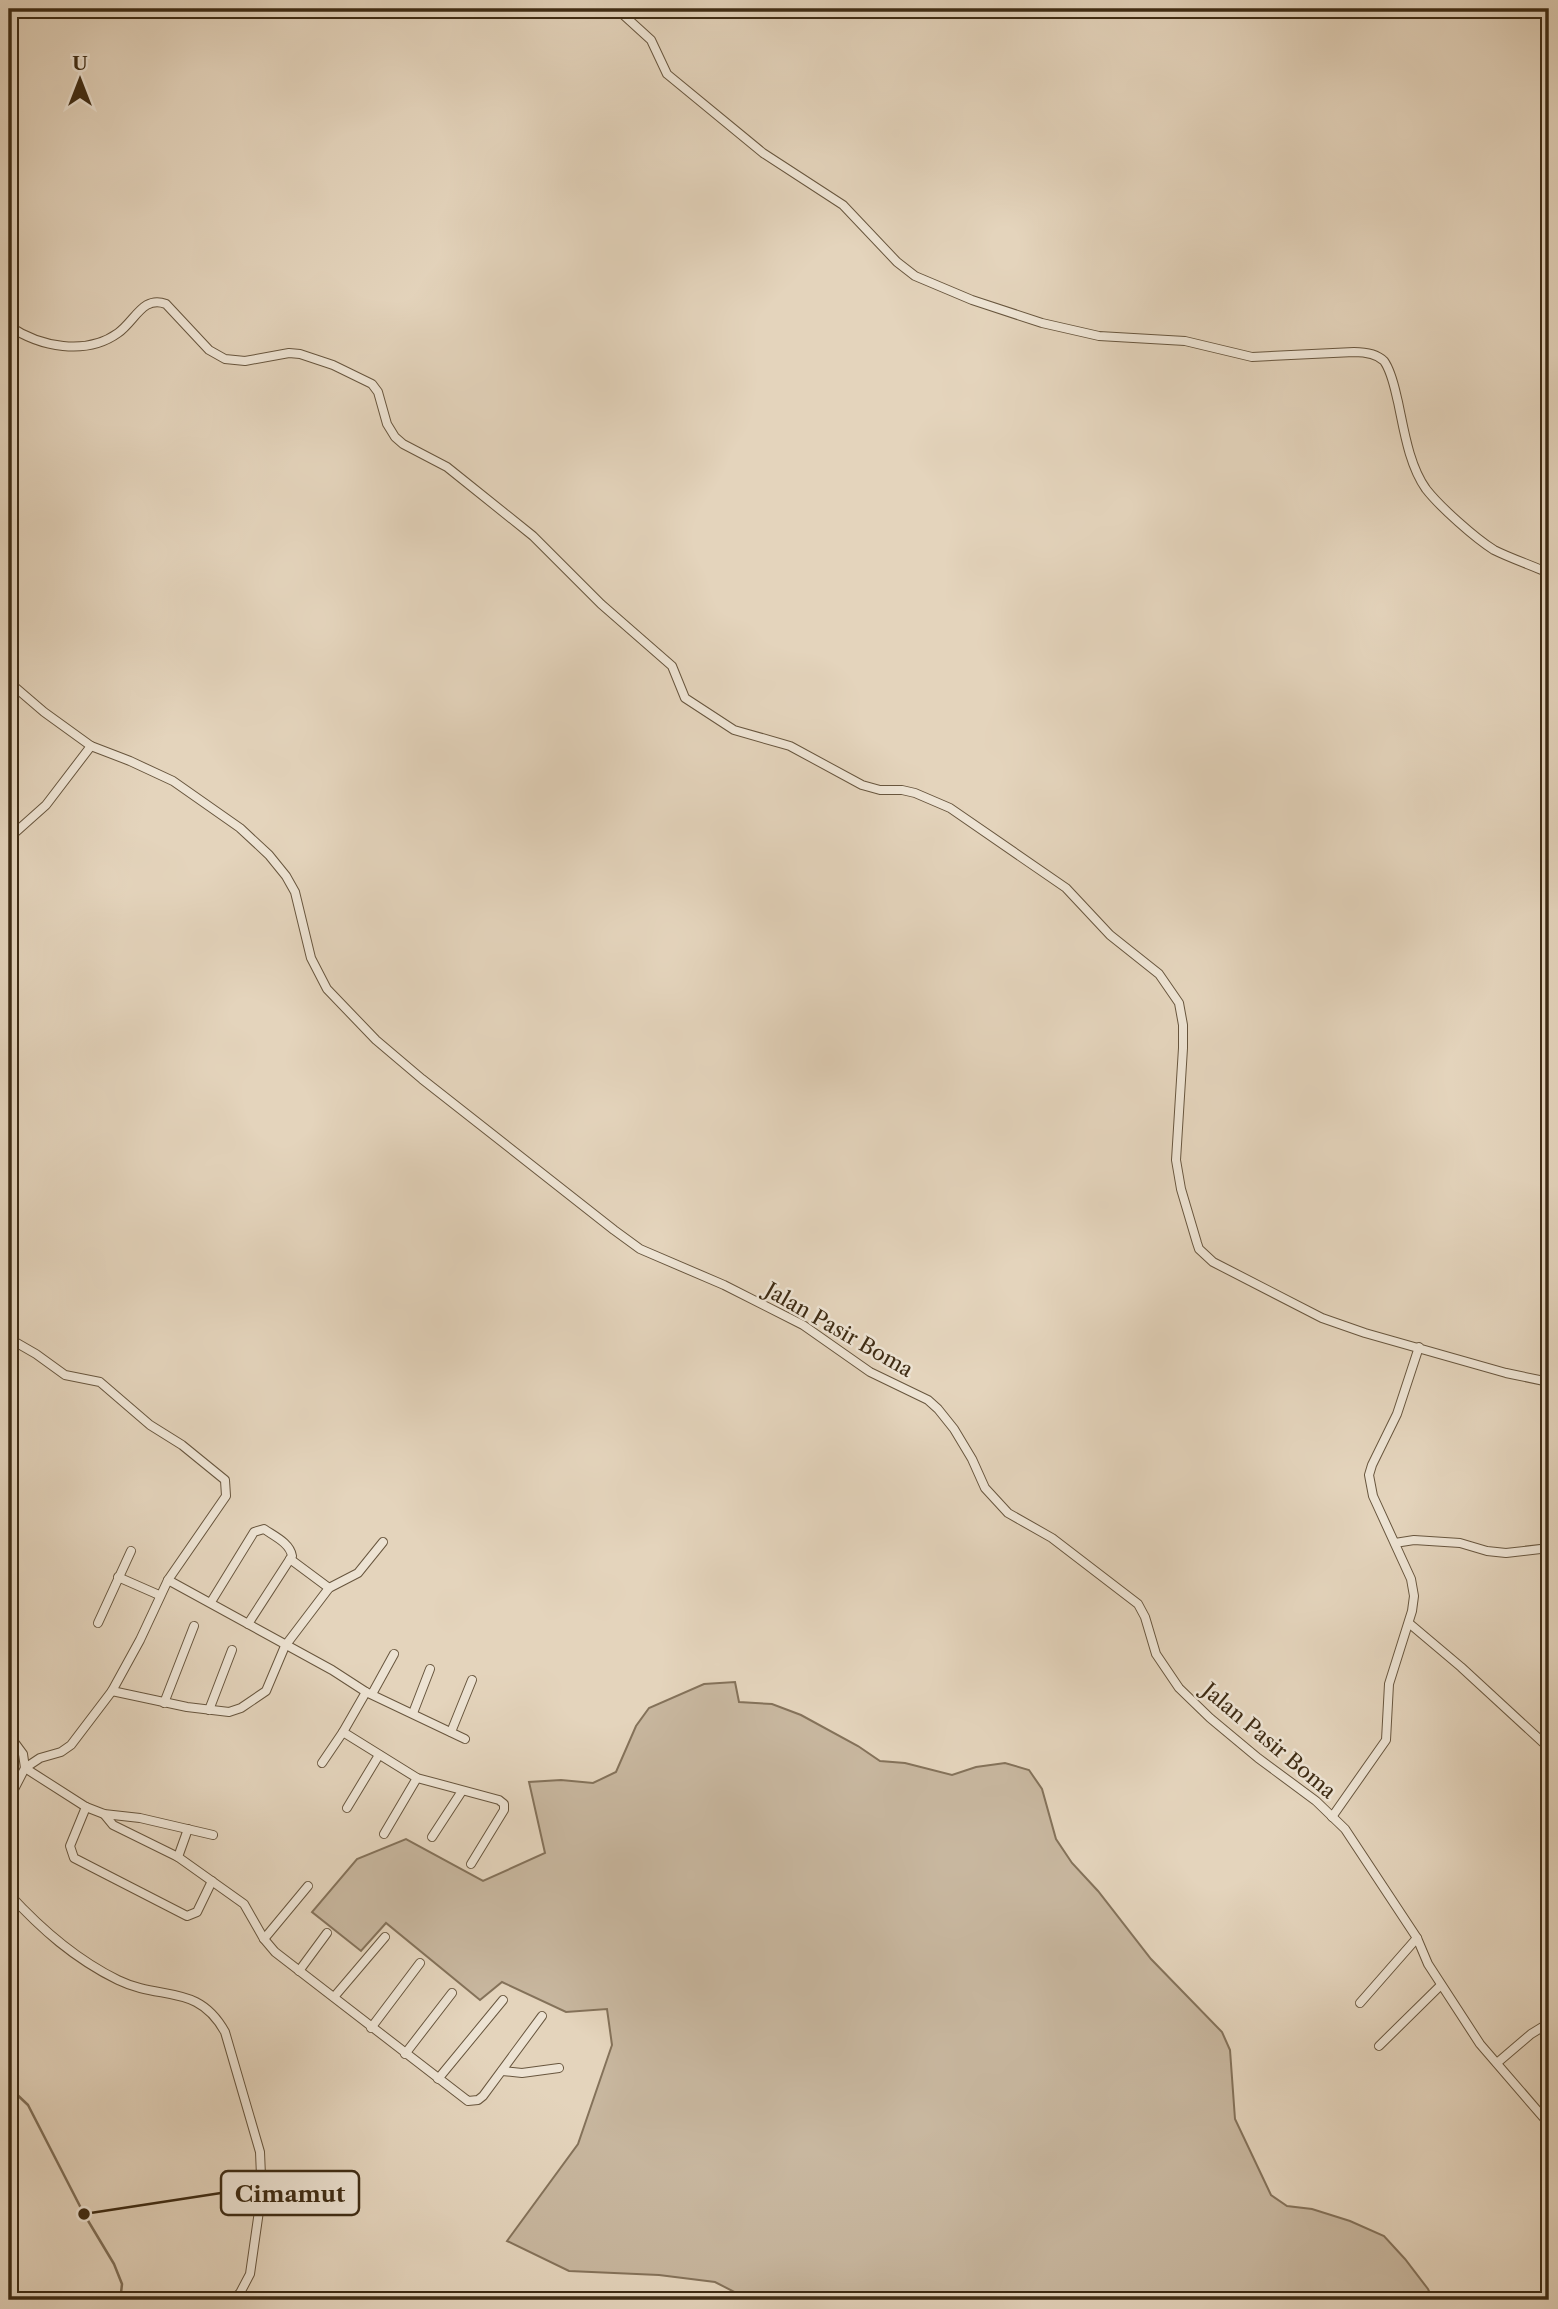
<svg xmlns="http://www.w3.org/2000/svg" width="1558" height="2309" font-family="'Libre Caslon Text',serif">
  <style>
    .green { fill: #c8b79f; stroke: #84725a; stroke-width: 2 }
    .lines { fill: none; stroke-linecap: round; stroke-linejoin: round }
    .stream { stroke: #806f57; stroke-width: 2.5 }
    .street-casing { stroke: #68563e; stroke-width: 10 }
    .street { stroke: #ede3d3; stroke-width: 8 }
    .labels { text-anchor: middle; stroke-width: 5; stroke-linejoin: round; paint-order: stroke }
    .street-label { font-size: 21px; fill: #3f2c14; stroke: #ede3d3 }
    .leader { fill: none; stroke: #3f2c14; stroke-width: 2.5 }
    .callout-dot { fill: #3f2c14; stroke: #ede3d3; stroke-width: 2.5 }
    .callout { fill: #ede3d3; stroke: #3f2c14; stroke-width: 2.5 }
    .callout-label { font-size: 23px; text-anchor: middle; font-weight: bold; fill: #3f2c14 }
  </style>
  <rect width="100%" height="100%" fill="#e4d4bc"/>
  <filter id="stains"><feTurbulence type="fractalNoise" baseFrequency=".00286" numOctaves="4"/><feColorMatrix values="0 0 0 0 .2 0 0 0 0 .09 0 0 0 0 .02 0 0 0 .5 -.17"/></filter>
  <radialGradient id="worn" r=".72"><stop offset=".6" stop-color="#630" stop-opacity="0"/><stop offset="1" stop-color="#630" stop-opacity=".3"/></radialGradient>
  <polygon class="green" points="735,1682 739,1702 772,1704 801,1715 858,1746 880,1761 905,1763 952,1775 976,1767 1005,1763 1029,1770 1042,1789 1056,1839 1072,1863 1098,1891 1151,1959 1222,2032 1230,2050 1235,2119 1271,2195 1287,2206 1312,2209 1350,2221 1384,2236 1405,2259 1428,2289 1433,2300 756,2300 748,2299 715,2282 659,2275 569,2271 507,2241 578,2144 612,2045 607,2009 566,2012 502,1982 480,2000 386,1923 361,1951 312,1912 357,1859 406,1839 483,1881 545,1853 529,1782 561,1780 593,1783 616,1772 636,1726 649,1708 704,1684"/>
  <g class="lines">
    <polyline class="stream" points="9,2087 28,2105 84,2214 114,2264 122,2284 121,2293 118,2300"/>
    <defs>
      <g id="street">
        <path d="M 617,9 L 651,40 L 667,74 L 763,153 L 843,205 L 897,262 L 915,276 L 972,300 L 1042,323 L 1099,336 L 1185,341 L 1252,357 L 1354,352 C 1364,352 1376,353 1384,361 C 1392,372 1395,390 1398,402 C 1404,430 1409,465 1426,489 C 1440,507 1475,538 1494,550 C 1510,558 1528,564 1544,571 L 1549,576"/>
        <path d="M 9,326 C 40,347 86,356 118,333 C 135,321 143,295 166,304 L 209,350 L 225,359 L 245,361 L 289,353 L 300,354 L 333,365 L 372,384 L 378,392 L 387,424 L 395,437 L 403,444 L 447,467 L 533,536 L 601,604 L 672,666 L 685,698 L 734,730 L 790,746 L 862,785 L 880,790 L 902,790 L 915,793 L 950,808 L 1066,888 L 1110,935 L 1159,974 L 1179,1003 L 1183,1025 L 1183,1048 L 1176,1160 L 1181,1189 L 1197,1243 L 1199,1249 L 1213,1262 L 1322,1318 L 1365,1333 L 1506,1373 L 1549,1382"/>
        <polyline points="9,682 44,712 91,746 130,761 173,781 240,828 269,855 286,876 295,892 311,958 327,989 376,1040 422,1079 614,1230 640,1249 724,1285 803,1325 870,1372 928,1400 938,1409 954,1429 972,1459 985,1488 1008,1513 1052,1538 1138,1604 1145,1617 1156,1654 1179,1688 1210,1718 1258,1758 1316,1801 1345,1829 1417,1938 1428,1964 1480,2044 1549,2124"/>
        <polyline points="9,838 46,805 91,746"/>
        <polyline points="9,1328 10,1339 9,1412"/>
        <polyline points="1395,1543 1414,1540 1460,1543 1487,1551 1506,1553 1549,1548"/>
        <polyline points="290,1559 329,1588"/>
        <polyline points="118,1577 159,1595"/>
        <polyline points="168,1580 332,1670 366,1692 465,1739"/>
        <path d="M 211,1602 L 254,1532 L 264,1529 C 274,1536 290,1543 292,1556 L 248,1624"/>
        <polyline points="98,1623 131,1551"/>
        <polyline points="1410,1624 1461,1667 1549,1748"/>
        <polyline points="112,1691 187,1707 229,1712 241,1708 266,1691 285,1646 329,1588 358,1573 383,1542"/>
        <polyline points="366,1692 343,1732 417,1778 499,1800 504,1804 504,1810 471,1864"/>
        <polyline points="372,1694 394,1654"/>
        <polyline points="164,1703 194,1626"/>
        <polyline points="209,1710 232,1650"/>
        <polyline points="413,1713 430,1669"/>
        <polyline points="451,1732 472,1680"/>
        <polyline points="9,1735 23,1754 25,1768 86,1807 104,1814 140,1818 213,1835"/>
        <polyline points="322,1763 343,1732"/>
        <polyline points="9,1799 25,1768 40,1758 61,1752 71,1745 112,1691 140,1640 168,1580 226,1496 225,1480 182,1445 150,1425 100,1382 65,1375 36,1354 10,1339"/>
        <polyline points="86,1807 70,1846 74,1858 187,1916 197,1912 212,1881"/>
        <polyline points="347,1808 379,1755"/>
        <polyline points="104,1814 113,1825 178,1857 244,1904 264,1939 275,1952 468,2101 478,2100 483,2096 542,2016"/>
        <polyline points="1332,1817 1386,1740 1389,1684 1412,1611 1414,1596 1411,1579 1373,1496 1369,1475 1372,1465 1397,1414 1419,1347"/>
        <polyline points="384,1834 417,1778"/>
        <polyline points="432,1837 462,1791"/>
        <polyline points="178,1857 188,1829"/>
        <path d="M 9,1894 C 41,1929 75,1959 118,1980 C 161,2001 198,1983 225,2032 L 260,2152 L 261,2176 L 260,2204 L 250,2274 L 240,2293 L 232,2300"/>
        <polyline points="264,1939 308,1886"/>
        <polyline points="299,1971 327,1933"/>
        <polyline points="334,1997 385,1937"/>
        <polyline points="1360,2003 1417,1938"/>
        <polyline points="371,2028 420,1963"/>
        <polyline points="1379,2046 1441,1985"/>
        <polyline points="405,2054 452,1993"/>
        <polyline points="1497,2063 1531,2034 1549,2023"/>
        <polyline points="502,2071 522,2073 559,2068"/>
        <polyline points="438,2079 503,2000"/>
      </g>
    </defs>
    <use href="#street" class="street-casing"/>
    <use href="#street" class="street"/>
  </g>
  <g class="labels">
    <g class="street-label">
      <text transform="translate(839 1330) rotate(30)" y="7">Jalan Pasir Boma</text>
      <text transform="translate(1269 1741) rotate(40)" y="7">Jalan Pasir Boma</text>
    </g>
  </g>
  <path class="leader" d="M84 2214L221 2193"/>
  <circle class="callout-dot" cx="84" cy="2214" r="7"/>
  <rect class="callout" x="221" y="2171" width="138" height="44" rx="7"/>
  <g class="callout-label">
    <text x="290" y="2202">Cimamut</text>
  </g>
  <rect width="1558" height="2309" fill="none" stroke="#e4d4bc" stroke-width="35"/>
  <rect x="10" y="10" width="1537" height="2288" fill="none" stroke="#3f2c14" stroke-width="3.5"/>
  <rect x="18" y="18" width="1523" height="2274" fill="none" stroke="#3f2c14" stroke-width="2"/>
  <g transform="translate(80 80)" stroke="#ede3d3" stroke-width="5" paint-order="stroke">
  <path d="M0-5L12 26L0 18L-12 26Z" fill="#3f2c14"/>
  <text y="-10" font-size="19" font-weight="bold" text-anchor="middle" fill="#3f2c14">U</text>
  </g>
  <rect width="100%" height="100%" filter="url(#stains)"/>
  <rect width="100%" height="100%" fill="url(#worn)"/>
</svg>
